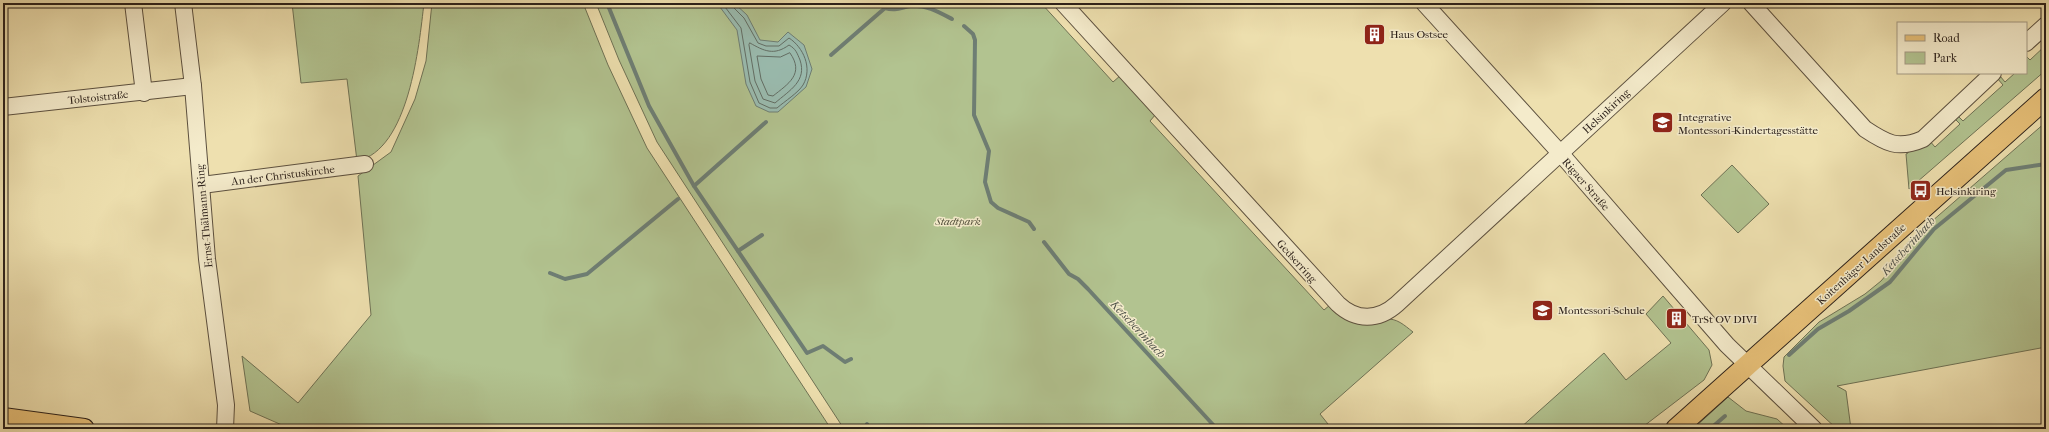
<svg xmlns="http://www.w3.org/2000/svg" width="2049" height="432" font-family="'IM FELL French Canon',serif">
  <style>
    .green { fill: #b2c390; stroke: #6e7255 }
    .water { fill: #9abcb0; stroke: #6e7e74 }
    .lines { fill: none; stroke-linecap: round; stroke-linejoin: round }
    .shore { stroke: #626e65; stroke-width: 1 }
    .stream { stroke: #6e7e74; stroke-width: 4 }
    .minor-casing { stroke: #5c503f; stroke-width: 18 }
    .major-casing { stroke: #2b201a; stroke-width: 22 }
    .minor { stroke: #f4ebcb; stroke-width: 16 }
    .major { stroke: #e7c078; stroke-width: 20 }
    .labels { text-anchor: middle; stroke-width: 3; stroke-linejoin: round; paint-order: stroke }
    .poi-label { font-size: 11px; fill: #2b201a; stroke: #f4ebcb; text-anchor: start }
    .street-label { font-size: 11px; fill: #2b201a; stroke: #f4ebcb }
    .park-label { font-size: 11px; font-style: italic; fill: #54513d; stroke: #f4ebcb }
    .water-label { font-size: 12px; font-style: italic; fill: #4c4f47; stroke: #f4ebcb }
  </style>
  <rect width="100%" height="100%" fill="#eee0af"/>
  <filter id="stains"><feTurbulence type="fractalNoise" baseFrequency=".005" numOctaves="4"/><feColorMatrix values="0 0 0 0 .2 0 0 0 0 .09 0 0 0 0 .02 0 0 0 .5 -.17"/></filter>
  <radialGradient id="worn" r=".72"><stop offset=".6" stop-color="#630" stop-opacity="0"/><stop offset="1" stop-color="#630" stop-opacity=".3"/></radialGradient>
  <g class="green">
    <path d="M 292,3 L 424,3 C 419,46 409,150 357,161 L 347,79 L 301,83 Z"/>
    <polygon points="432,3 583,3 608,65 647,148 831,429 291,429 250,411 242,356 298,403 371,315 358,176 391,152 415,99 426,61"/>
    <path d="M 596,3 L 1041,3 L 1113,82 L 1121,75 L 1156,114 L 1150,121 L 1324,310 L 1330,305 L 1385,319 C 1397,318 1404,325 1413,332 L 1320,414 L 1332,429 L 844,429 L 657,142 L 619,60 Z"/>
    <polygon points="2046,45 2046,70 1909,189 1906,154 1908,153 1908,148 1929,140 1935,147 1960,124 1954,118 1957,115 1963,121 2003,85 1997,78 2000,76 2005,82 2015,73 2026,73 2026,56 2030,60"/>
    <polygon points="2046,122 2046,347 1837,386 1846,391 1851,429 1837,429 1785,381 1783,366 1784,357 1819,322 1865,294 1881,281 1893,267 1908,242"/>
    <polygon points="1732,165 1769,204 1738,233 1701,195"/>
    <polygon points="1663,296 1709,350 1712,365 1704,380 1640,429 1519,429 1604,353 1626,380 1671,343 1646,314"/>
    <polygon points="1728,397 1746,411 1777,419 1788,429 1693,429"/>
  </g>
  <polygon class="water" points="717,3 734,3 747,15 760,40 778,42 788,32 804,45 812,69 806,87 778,112 769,112 756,106 746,84 737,30"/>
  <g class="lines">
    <g class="shore">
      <path d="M 722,3 L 741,28 L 750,82 L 759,103 L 770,108 L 777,108 C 785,101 798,93 803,85 C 813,68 803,47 789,38 L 779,46 L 766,46 L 758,43 L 744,18 L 733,7 L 732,3"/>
      <path d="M 750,43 C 764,51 774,56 789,45 C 796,49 797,53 800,60 C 807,81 790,90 775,103 L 763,99 L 755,81 L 749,45 Z"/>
      <path d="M 790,53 C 805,74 788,84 773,96 L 768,95 L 761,79 L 757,56 L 780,57 Z"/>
    </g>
    <g class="stream">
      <polyline points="607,3 649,106 694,186 807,353 823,346 845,362 851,359"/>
      <path d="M 882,3 L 885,8 C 895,11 900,8 910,6 C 925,4 939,12 952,19"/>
      <polyline points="964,26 973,34 975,40 974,115 989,151 985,182 991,202 998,208 1029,222 1034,229"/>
      <polyline points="831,55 885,8"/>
      <polyline points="694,186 766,122"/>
      <polyline points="1044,242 1069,274 1078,279 1088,289 1217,429"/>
      <polyline points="738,251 762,235"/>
      <polyline points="550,273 565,279 587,274 678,199"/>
      <polyline points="1789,355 1818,329 1849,311 1890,282 1934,229 2006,170 2046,164"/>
      <polyline points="864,429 867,424"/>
      <polyline points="1710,429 1725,416"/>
    </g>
    <defs>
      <g id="minor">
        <polyline points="133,3 144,93"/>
        <polyline points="183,3 193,86 207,259 226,405 225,429"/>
        <path d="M 1063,3 L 1338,304 C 1356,321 1378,321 1397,304 L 1723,3"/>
        <polyline points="1424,3 1561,154 1727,345 1814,429"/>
        <path d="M 1751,3 L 1865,129 C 1886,143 1898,150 1923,139 L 1993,73"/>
        <polyline points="2026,43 2046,25"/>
        <polyline points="3,107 193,86"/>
        <polyline points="202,185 365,164"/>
      </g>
      <g id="major">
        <polyline points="3,418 84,429"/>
        <polyline points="1676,429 2046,98"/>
      </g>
    </defs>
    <use href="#minor" class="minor-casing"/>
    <use href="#major" class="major-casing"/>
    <use href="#minor" class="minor"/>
    <use href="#major" class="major"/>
  </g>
  <defs>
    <symbol id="building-square" viewBox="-11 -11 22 22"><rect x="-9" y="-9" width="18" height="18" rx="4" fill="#8f2418" stroke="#f4ebcb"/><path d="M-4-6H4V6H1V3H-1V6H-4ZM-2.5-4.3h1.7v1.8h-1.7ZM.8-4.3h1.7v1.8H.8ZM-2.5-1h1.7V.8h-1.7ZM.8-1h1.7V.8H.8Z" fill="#fff"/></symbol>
    <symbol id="school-square" viewBox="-11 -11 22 22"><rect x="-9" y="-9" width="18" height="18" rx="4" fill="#8f2418" stroke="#f4ebcb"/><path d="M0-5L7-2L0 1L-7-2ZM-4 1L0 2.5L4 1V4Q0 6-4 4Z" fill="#fff"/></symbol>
    <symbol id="bus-square" viewBox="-11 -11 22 22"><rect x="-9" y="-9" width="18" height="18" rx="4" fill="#8f2418" stroke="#f4ebcb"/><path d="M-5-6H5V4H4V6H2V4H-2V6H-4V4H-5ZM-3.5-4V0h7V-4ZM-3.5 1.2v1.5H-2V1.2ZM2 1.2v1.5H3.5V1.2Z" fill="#fff"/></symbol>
  </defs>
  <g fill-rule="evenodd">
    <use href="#building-square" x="1362" y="22" width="25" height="25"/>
    <use href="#school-square" x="1650" y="110" width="25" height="25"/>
    <use href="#bus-square" x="1908" y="178" width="25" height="25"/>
    <use href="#school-square" x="1530" y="298" width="25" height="25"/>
    <use href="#building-square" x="1664" y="306" width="25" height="25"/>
  </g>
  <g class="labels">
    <g class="poi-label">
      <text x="1390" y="38">Haus Ostsee</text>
      <text x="1678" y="121">Integrative<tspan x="1678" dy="13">Montessori-Kindertagesstätte</tspan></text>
      <text x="1936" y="195">Helsinkiring</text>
      <text x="1558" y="314">Montessori-Schule</text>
      <text x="1692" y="323">TrSt OV DIVI</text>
    </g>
    <g class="street-label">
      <text transform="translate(98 97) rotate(-6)" y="4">Tolstoistraße</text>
      <text transform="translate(1606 111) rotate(-43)" y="4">Helsinkiring</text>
      <text transform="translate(283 175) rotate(-7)" y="4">An der Christuskirche</text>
      <text transform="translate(1586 184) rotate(49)" y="4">Rigaer Straße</text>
      <text transform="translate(204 216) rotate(-95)" y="4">Ernst-Thälmann-Ring</text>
      <text transform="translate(1297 261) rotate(48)" y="4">Gedserring</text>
      <text transform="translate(1861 264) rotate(-42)" y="4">Koitenhäger Landstraße</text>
    </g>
    <g class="park-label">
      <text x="958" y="225">Stadtpark</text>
    </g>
    <g class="water-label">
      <text transform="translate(1908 246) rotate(-48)" y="4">Ketscherinbach</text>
      <text transform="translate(1138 329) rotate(47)" y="4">Ketscherinbach</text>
    </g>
  </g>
  <rect width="2049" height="432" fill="none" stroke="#eee0af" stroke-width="16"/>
  <rect x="4" y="4" width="2041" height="424" fill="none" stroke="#2b201a" stroke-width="2"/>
  <rect x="8" y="8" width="2033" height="416" fill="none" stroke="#2b201a"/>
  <rect x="1897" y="22" width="130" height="52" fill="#f4ebcb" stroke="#a49a84"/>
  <rect x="1905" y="35" width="20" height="6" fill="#e7c078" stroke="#a49a84"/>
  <text x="1933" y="42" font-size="12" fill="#2b201a">Road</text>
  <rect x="1905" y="52" width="20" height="12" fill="#b2c390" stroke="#a49a84"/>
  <text x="1933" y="62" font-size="12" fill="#2b201a">Park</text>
  <rect width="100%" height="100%" filter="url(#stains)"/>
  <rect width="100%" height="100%" fill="url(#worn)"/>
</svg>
